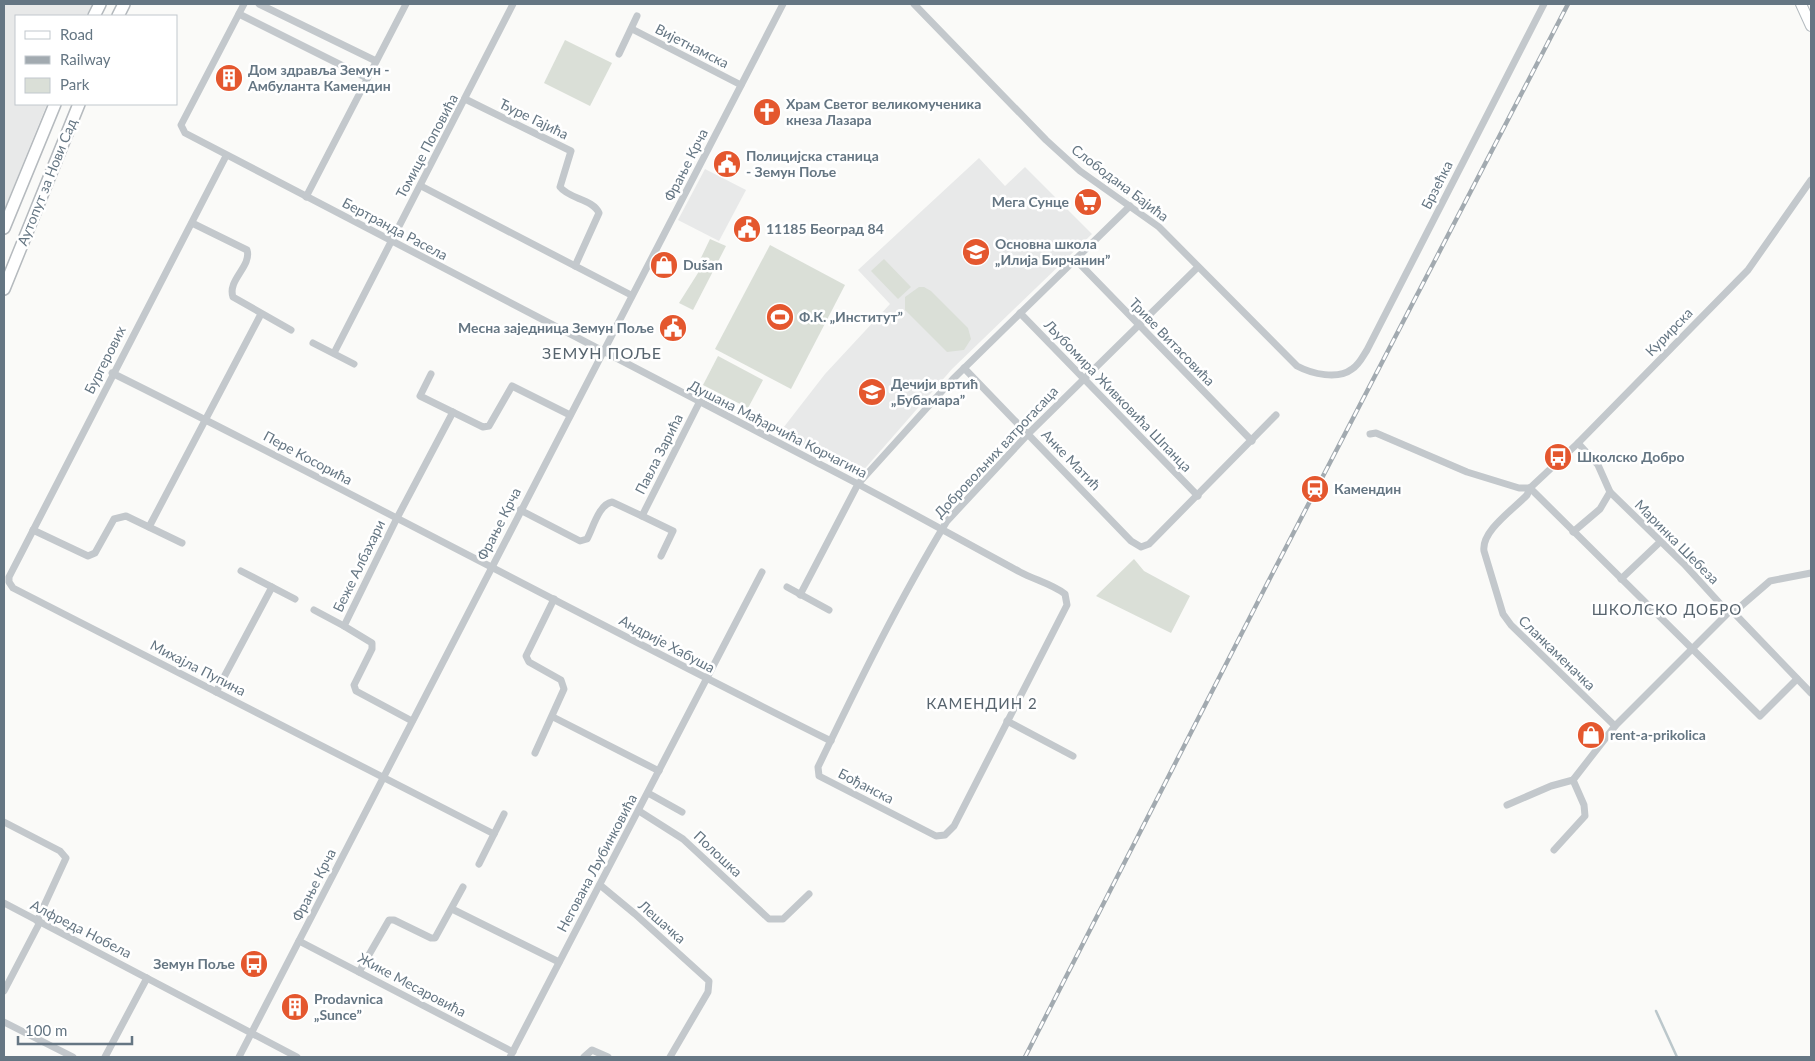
<svg xmlns="http://www.w3.org/2000/svg" width="1815" height="1061" font-family="Lato,sans-serif">
  <style>
    .built { fill: #e8e9e9 }
    .green { fill: #dadfd7 }
    .lines { fill: none; stroke-linecap: round; stroke-linejoin: round }
    .stream { stroke: #bbc7cb; stroke-width: 2.5 }
    .secondary-casing { stroke: #b3babf; stroke-width: 12 }
    .primary-casing { stroke: #b5babe; stroke-width: 14 }
    .street { stroke: #c3c8cc; stroke-width: 7 }
    .secondary { stroke: #fff; stroke-width: 10 }
    .primary { stroke: #fff; stroke-width: 11 }
    .rail-casing { stroke: #a2aab0; stroke-width: 4.5 }
    .rail { stroke: #fff; stroke-width: 2.5; stroke-dasharray: 8; stroke-linecap: butt }
    .labels { text-anchor: middle; stroke-width: 5; stroke-linejoin: round; paint-order: stroke }
    .street-label { font-size: 14px; fill: #657683; stroke: #fff }
    .poi-label { font-size: 14px; font-weight: bold; fill: #657683; stroke: #fff; text-anchor: start }
    .neighbourhood-label { font-size: 15px; letter-spacing: 1px; fill: #57646e; stroke: #fff }
    .quarter-label { font-size: 16px; letter-spacing: 1px; fill: #57646e; stroke: #fff }
  </style>
  <rect width="100%" height="100%" fill="#fafaf8"/>
  <g class="built">
    <polygon points="4,4 92,4 86,16 16,16 16,104 47,104 4,210"/>
    <polygon points="979,158 1005,186 1025,167 1092,234 952,369 861,473 856,473 780,432 825,374 890,304 858,270"/>
    <polygon points="705,169 746,190 719,241 678,220"/>
  </g>
  <g class="green">
    <polygon points="565,40 612,63 590,106 544,83"/>
    <polygon points="710,239 726,246 693,310 679,303 703,265 699,262"/>
    <polygon points="770,245 845,285 791,389 715,349"/>
    <polygon points="884,259 911,287 898,299 871,271"/>
    <polygon points="919,287 924,287 931,291 968,328 971,339 964,350 947,352 905,310 905,297"/>
    <polygon points="718,356 763,380 748,408 703,385"/>
    <polygon points="1134,559 1144,571 1190,596 1171,633 1096,596"/>
  </g>
  <g class="lines">
    <polyline class="stream" points="1656,1011 1677,1057"/>
    <defs>
      <polyline id="secondary" points="1801,4 1811,26"/>
      <g id="primary">
        <polyline points="94,16 100,4"/>
        <polyline points="118,16 124,4"/>
        <polyline points="4,228 55,104"/>
        <polyline points="4,289 79,104"/>
      </g>
    </defs>
    <use href="#secondary" class="secondary-casing"/>
    <use href="#primary" class="primary-casing"/>
    <g class="street">
      <path d="M 244,4 L 181,125 L 185,133 L 858,484 L 869,490 C 920,517 970,545 1020,572 C 1035,580 1052,584 1065,594 L 1067,605 L 954,826 L 945,835 L 936,836 L 819,776 L 818,767 C 858,684 899,600 947,521 L 1028,434 L 1198,267"/>
      <polyline points="259,4 376,61"/>
      <path d="M 914,4 L 1046,140 L 1080,171 L 1159,227 L 1297,366 C 1312,374 1338,380 1352,369 C 1359,365 1363,356 1367,350 L 1544,4"/>
      <polyline points="239,14 367,78"/>
      <polyline points="632,29 741,85"/>
      <polyline points="619,54 637,16"/>
      <path d="M 465,99 L 571,151 L 560,187 C 569,199 593,199 599,213 L 575,266"/>
      <polyline points="226,156 9,577 9,582 13,588 494,834"/>
      <polyline points="421,186 631,295"/>
      <polyline points="306,197 406,4"/>
      <path d="M 192,223 L 247,250 C 252,266 227,280 233,297 L 291,330"/>
      <polyline points="1075,259 1252,441"/>
      <polyline points="1020,313 1198,496"/>
      <polyline points="313,343 354,364"/>
      <polyline points="334,353 513,4"/>
      <polyline points="964,368 1131,541 1141,547 1149,544 1276,415"/>
      <path d="M 112,373 C 354,493 590,621 831,741"/>
      <polyline points="431,374 420,396 483,427 489,426 512,386 570,415"/>
      <polyline points="1370,434 1376,433 1467,472 1519,488 1530,488 1578,443 1748,270 1811,180"/>
      <polyline points="1578,443 1598,465 1610,492 1684,564 1725,609 1735,614 1811,693"/>
      <polyline points="1530,488 1760,716 1797,679"/>
      <path d="M 1530,488 L 1527,495 C 1514,509 1481,531 1484,551 L 1503,614 L 1511,625 L 1615,726"/>
      <path d="M 520,510 L 580,541 L 587,539 C 593,528 599,504 612,502 L 642,516 L 699,403"/>
      <polyline points="642,516 673,531 661,556"/>
      <polyline points="149,527 261,314"/>
      <polyline points="33,530 88,556 95,553 114,519 126,516 182,543"/>
      <polyline points="1573,532 1600,509 1610,492"/>
      <polyline points="241,571 295,599"/>
      <polyline points="1621,579 1660,542"/>
      <polyline points="787,587 829,610"/>
      <polyline points="800,595 858,484 953,379 1130,206"/>
      <polyline points="314,610 344,626"/>
      <polyline points="216,692 272,587"/>
      <polyline points="553,717 659,771"/>
      <polyline points="412,721 356,691 354,685 372,649 372,643 344,626 397,518 453,412"/>
      <polyline points="1007,721 1073,756"/>
      <polyline points="535,753 564,689 561,680 529,662 526,656 554,599"/>
      <polyline points="648,793 682,812"/>
      <polyline points="1507,805 1551,786 1573,780"/>
      <polyline points="639,811 683,839 769,919 783,919 809,894"/>
      <polyline points="4,822 60,851 66,858 37,921"/>
      <polyline points="1554,850 1585,816 1584,805 1573,780 1615,726 1730,611 1741,606 1770,581 1811,573"/>
      <polyline points="479,864 504,814"/>
      <polyline points="600,885 635,914 709,981 708,992 670,1057"/>
      <polyline points="4,903 297,1057"/>
      <polyline points="452,909 559,962"/>
      <polyline points="299,941 513,1052"/>
      <polyline points="359,972 389,920 394,920 431,938 435,938 463,887"/>
      <polyline points="4,991 40,922"/>
      <polyline points="4,1022 73,1057"/>
      <polyline points="105,1057 147,978"/>
      <polyline points="239,1057 783,4"/>
      <polyline points="510,1057 762,572"/>
      <polyline points="584,1057 592,1050 608,1057"/>
    </g>
    <use href="#secondary" class="secondary"/>
    <use href="#primary" class="primary"/>
    <defs>
      <polyline id="rail" points="1025,1057 1268,582 1568,4"/>
    </defs>
    <use href="#rail" class="rail-casing"/>
    <use href="#rail" class="rail"/>
  </g>
  <defs>
    <symbol id="building-disc" viewBox="-11 -11 22 22"><circle r="9.5" fill="#e4572e" stroke="#fff"/><path d="M-4-6H4V6H1V3H-1V6H-4ZM-2.5-4.3h1.7v1.8h-1.7ZM.8-4.3h1.7v1.8H.8ZM-2.5-1h1.7V.8h-1.7ZM.8-1h1.7V.8H.8Z" fill="#fff"/></symbol>
    <symbol id="church-disc" viewBox="-11 -11 22 22"><circle r="9.5" fill="#e4572e" stroke="#fff"/><path d="M-1.2-6h2.4v3.5h3.3v2.4h-3.3V6h-2.4V-.1h-3.3v-2.4h3.3Z" fill="#fff"/></symbol>
    <symbol id="civic-disc" viewBox="-11 -11 22 22"><circle r="9.5" fill="#e4572e" stroke="#fff"/><path d="M-.6-6.5H3V-4.5H.6V-3L4-1V1h2V6H-6V1h2V-1L-.6-3ZM-1.2 2.5V6h2.4V2.5Z" fill="#fff"/></symbol>
    <symbol id="supermarket-disc" viewBox="-11 -11 22 22"><circle r="9.5" fill="#e4572e" stroke="#fff"/><path d="M-6-5.5h2.5l.6 2H6L4.5 2H-2.5L-4.4-4H-6ZM-1.5 3.2a1.3 1.3 0 1 0 .1 0ZM3 3.2a1.3 1.3 0 1 0 .1 0Z" fill="#fff"/></symbol>
    <symbol id="school-disc" viewBox="-11 -11 22 22"><circle r="9.5" fill="#e4572e" stroke="#fff"/><path d="M0-5L7-2L0 1L-7-2ZM-4 1L0 2.5L4 1V4Q0 6-4 4Z" fill="#fff"/></symbol>
    <symbol id="shop-disc" viewBox="-11 -11 22 22"><circle r="9.5" fill="#e4572e" stroke="#fff"/><path d="M-5-2.5h2.3a2.7 3.5 0 0 1 5.4 0H5L5.5 6h-11ZM-1.5-2.5h3a1.5 2.3 0 0 0-3 0Z" fill="#fff"/></symbol>
    <symbol id="stadium-disc" viewBox="-11 -11 22 22"><circle r="9.5" fill="#e4572e" stroke="#fff"/><path d="M0-5a6.5 5 0 1 0 0 10a6.5 5 0 1 0 0-10ZM-3.5-1.8h7v3.6h-7Z" fill="#fff"/></symbol>
    <symbol id="bus-disc" viewBox="-11 -11 22 22"><circle r="9.5" fill="#e4572e" stroke="#fff"/><path d="M-5-6H5V4H4V6H2V4H-2V6H-4V4H-5ZM-3.5-4V0h7V-4ZM-3.5 1.2v1.5H-2V1.2ZM2 1.2v1.5H3.5V1.2Z" fill="#fff"/></symbol>
    <symbol id="station-disc" viewBox="-11 -11 22 22"><circle r="9.5" fill="#e4572e" stroke="#fff"/><path d="M-3-6H3Q5-6 5-4V2Q5 4 3 4L4.5 6H3L1.5 4h-3L-3 6H-4.5L-3 4Q-5 4-5 2V-4Q-5-6-3-6ZM-3.5-4v3h7v-3ZM-3.5 1v1.5H-2V1ZM2 1v1.5H3.5V1Z" fill="#fff"/></symbol>
  </defs>
  <g fill-rule="evenodd">
    <use href="#building-disc" x="213" y="62" width="32" height="32"/>
    <use href="#church-disc" x="751" y="96" width="32" height="32"/>
    <use href="#civic-disc" x="711" y="148" width="32" height="32"/>
    <use href="#supermarket-disc" x="1072" y="186" width="32" height="32"/>
    <use href="#civic-disc" x="731" y="213" width="32" height="32"/>
    <use href="#school-disc" x="960" y="236" width="32" height="32"/>
    <use href="#shop-disc" x="648" y="249" width="32" height="32"/>
    <use href="#stadium-disc" x="764" y="301" width="32" height="32"/>
    <use href="#civic-disc" x="657" y="312" width="32" height="32"/>
    <use href="#school-disc" x="856" y="376" width="32" height="32"/>
    <use href="#bus-disc" x="1542" y="441" width="32" height="32"/>
    <use href="#station-disc" x="1299" y="473" width="32" height="32"/>
    <use href="#shop-disc" x="1575" y="719" width="32" height="32"/>
    <use href="#bus-disc" x="238" y="948" width="32" height="32"/>
    <use href="#building-disc" x="279" y="991" width="32" height="32"/>
  </g>
  <g class="labels">
    <g class="street-label">
      <text transform="translate(692 46) rotate(27)" y="5">Вијетнамска</text>
      <text transform="translate(534 119) rotate(26)" y="5">Ђуре Гајића</text>
      <text transform="translate(427 146) rotate(-62)" y="5">Томице Поповића</text>
      <text transform="translate(686 165) rotate(-63)" y="5">Фрање Крча</text>
      <text transform="translate(47 182) rotate(-68)" y="5">Аутопут за Нови Сад</text>
      <text transform="translate(1120 183) rotate(37)" y="5">Слободана Бајића</text>
      <text transform="translate(1437 185) rotate(-63)" y="5">Брзећка</text>
      <text transform="translate(395 229) rotate(28)" y="5">Бертранда Расела</text>
      <text transform="translate(1669 332) rotate(-46)" y="5">Курирска</text>
      <text transform="translate(1172 342) rotate(46)" y="5">Триве Витасовића</text>
      <text transform="translate(105 360) rotate(-63)" y="5">Бургерових</text>
      <text transform="translate(1118 396) rotate(46)" y="5">Љубомира Живковића Шпанца</text>
      <text transform="translate(778 429) rotate(27)" y="5">Душана Мађарчића Корчагина</text>
      <text transform="translate(996 452) rotate(-47)" y="5">Добровољних ватрогасаца</text>
      <text transform="translate(659 454) rotate(-63)" y="5">Павла Зарића</text>
      <text transform="translate(308 458) rotate(28)" y="5">Пере Косорића</text>
      <text transform="translate(1071 460) rotate(46)" y="5">Анке Матић</text>
      <text transform="translate(499 524) rotate(-63)" y="5">Фрање Крча</text>
      <text transform="translate(1677 542) rotate(45)" y="5">Маринка Шебеза</text>
      <text transform="translate(359 566) rotate(-64)" y="5">Беже Албахари</text>
      <text transform="translate(667 644) rotate(28)" y="5">Андрије Хабуша</text>
      <text transform="translate(1557 653) rotate(44)" y="5">Сланкаменачка</text>
      <text transform="translate(198 668) rotate(27)" y="5">Михајла Пупина</text>
      <text transform="translate(866 786) rotate(27)" y="5">Бођанска</text>
      <text transform="translate(718 854) rotate(43)" y="5">Полошка</text>
      <text transform="translate(597 863) rotate(-62)" y="5">Негована Љубинковића</text>
      <text transform="translate(314 885) rotate(-63)" y="5">Фрање Крча</text>
      <text transform="translate(662 922) rotate(41)" y="5">Лешачка</text>
      <text transform="translate(81 929) rotate(27)" y="5">Алфреда Нобела</text>
      <text transform="translate(412 985) rotate(28)" y="5">Жике Месаровића</text>
    </g>
    <g class="poi-label">
      <text x="248" y="75">Дом здравља Земун -<tspan x="248" dy="16">Амбуланта Камендин</tspan></text>
      <text x="786" y="109">Храм Светог великомученика<tspan x="786" dy="16">кнеза Лазара</tspan></text>
      <text x="746" y="161">Полицијска станица<tspan x="746" dy="16">- Земун Поље</tspan></text>
      <text x="1069" y="207" text-anchor="end">Мега Сунце</text>
      <text x="766" y="234">11185 Београд 84</text>
      <text x="995" y="249">Основна школа<tspan x="995" dy="16">„Илија Бирчанин”</tspan></text>
      <text x="683" y="270">Dušan</text>
      <text x="799" y="322">Ф.К. „Институт”</text>
      <text x="654" y="333" text-anchor="end">Месна заједница Земун Поље</text>
      <text x="891" y="389">Дечији вртић<tspan x="891" dy="16">„Бубамара”</tspan></text>
      <text x="1577" y="462">Школско Добро</text>
      <text x="1334" y="494">Камендин</text>
      <text x="1610" y="740">rent-a-prikolica</text>
      <text x="235" y="969" text-anchor="end">Земун Поље</text>
      <text x="314" y="1004">Prodavnica<tspan x="314" dy="16">„Sunce”</tspan></text>
    </g>
    <g class="neighbourhood-label">
      <text x="1667" y="615">ШКОЛСКО ДОБРО</text>
      <text x="982" y="709">КАМЕНДИН 2</text>
    </g>
    <g class="quarter-label">
      <text x="602" y="359">ЗЕМУН ПОЉЕ</text>
    </g>
  </g>
  <rect width="1815" height="1061" fill="none" stroke="#657683" stroke-width="10"/>
  <rect x="15" y="15" width="162" height="90" fill="#ffffff" stroke="#c1c8cd"/>
  <rect x="25" y="31" width="25" height="8" fill="#ffffff" stroke="#c1c8cd"/>
  <text x="60" y="40" font-size="15" fill="#657683">Road</text>
  <rect x="25" y="56" width="25" height="8" fill="#a2aab0" stroke="#c1c8cd"/>
  <text x="60" y="65" font-size="15" fill="#657683">Railway</text>
  <rect x="25" y="78" width="25" height="15" fill="#dadfd7" stroke="#c1c8cd"/>
  <text x="60" y="90" font-size="15" fill="#657683">Park</text>
  <path d="M18 1036v8h114v-8" fill="none" stroke="#657683" stroke-width="2.5"/>
  <text x="25" y="1036" font-size="15" fill="#657683" stroke="#ffffff" stroke-width="4" paint-order="stroke">100 m</text>
</svg>
